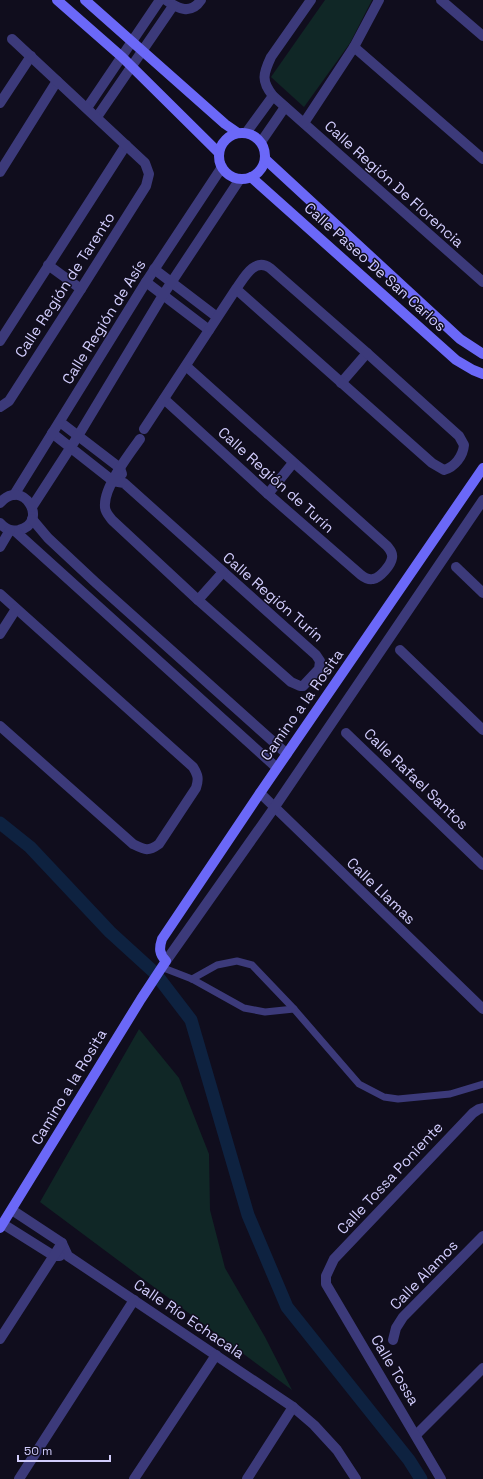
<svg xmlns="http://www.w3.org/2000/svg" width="483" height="1479" font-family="'Space Grotesk',sans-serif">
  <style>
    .green { fill: #102726 }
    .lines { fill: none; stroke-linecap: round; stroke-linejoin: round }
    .canal { stroke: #0e2240; stroke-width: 13 }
    .lane { stroke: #3c3a7a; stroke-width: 7 }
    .street { stroke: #3c3a7a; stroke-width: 10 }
    .secondary { stroke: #6b68f8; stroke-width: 10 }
    .labels { text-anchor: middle; stroke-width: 3; stroke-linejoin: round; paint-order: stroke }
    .street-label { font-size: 15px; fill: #d1ccfc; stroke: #100d1d }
  </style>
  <rect width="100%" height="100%" fill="#100d1d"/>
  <g class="green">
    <polygon points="325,0 372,0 350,43 304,107 271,77"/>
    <polygon points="139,1029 179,1078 209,1154 210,1210 225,1268 265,1337 292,1390 40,1202"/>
  </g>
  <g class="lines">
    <polyline class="canal" points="0,823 30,847 110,932 155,973 191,1020 248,1215 287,1307 409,1460 421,1479"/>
    <g class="lane">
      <polyline points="161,967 192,979 244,1008 265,1012 294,1009 359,1084 384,1097 398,1099 450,1094 483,1084"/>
      <polyline points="192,979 217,965 237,961 252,965 294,1009"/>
    </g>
    <g class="street">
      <path d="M 166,0 C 178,9 191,15 201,0"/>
      <path d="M 311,0 L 271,57 C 263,74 261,81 273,96 L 483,282"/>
      <polyline points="441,0 483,36"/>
      <polyline points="354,47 483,159"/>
      <polyline points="0,103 31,56"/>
      <polyline points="87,108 160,0"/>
      <polyline points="97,117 173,6"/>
      <polyline points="304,123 354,47 379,0"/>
      <polyline points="246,133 273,96"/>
      <polyline points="261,142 285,107"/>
      <polyline points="0,172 57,81"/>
      <polyline points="48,265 81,289"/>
      <polyline points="154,269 217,317"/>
      <polyline points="146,282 209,330"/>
      <polyline points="0,341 126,145"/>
      <polyline points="341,383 367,353"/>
      <path d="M 164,399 L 268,494 L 361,575 C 365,578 369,580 373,579 C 380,578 391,565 392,558 C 393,553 390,550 387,546 L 186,366"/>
      <polyline points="0,407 9,401 81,289 146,186 149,174 145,163 12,39"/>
      <polyline points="60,422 120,468 122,474"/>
      <path d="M 144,429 L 236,289 C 244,278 254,257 270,268 L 367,353 L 459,436 L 464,445 C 463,456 455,467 444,470 L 432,463 L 236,289"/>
      <path d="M 52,433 L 113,481 L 124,483 L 316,655 L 320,661 L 319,669 L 303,686 L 300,686 L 291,682 L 198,600 L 112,520 C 109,516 105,512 105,507 C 103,488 129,454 140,439"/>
      <polyline points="268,494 293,463"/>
      <polyline points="14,495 146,282 222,167"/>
      <path d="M 0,503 C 23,476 50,523 19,530 C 11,532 5,529 0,523"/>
      <polyline points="32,507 78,436 163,295 240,179"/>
      <polyline points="32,519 48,538 95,582 287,754"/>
      <polyline points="15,531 277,768"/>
      <polyline points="0,547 10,530"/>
      <polyline points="456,567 483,593"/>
      <path d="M 0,594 L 193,767 C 198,775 199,779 196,788 L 159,844 C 148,852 145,850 133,844 L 0,726"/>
      <polyline points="198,600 223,572"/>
      <polyline points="0,634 16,609"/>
      <polyline points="400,650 483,730"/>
      <polyline points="346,733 483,865"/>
      <polyline points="260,793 483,1009"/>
      <polyline points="166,961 274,808 483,500"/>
      <polyline points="12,1210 62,1243 68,1256 293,1407 314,1425 337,1450 356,1479"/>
      <polyline points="3,1224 54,1256 60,1256"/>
      <polyline points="0,1339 62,1243"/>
      <polyline points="393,1340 396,1328 403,1317 483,1236"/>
      <polyline points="416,1435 483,1368"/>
      <polyline points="19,1479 134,1300"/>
      <polyline points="134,1479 216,1355"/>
      <polyline points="247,1479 293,1407"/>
      <polyline points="441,1479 326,1284 326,1276 334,1259 473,1113 479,1109 483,1108"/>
    </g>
    <g class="secondary">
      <polyline points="57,0 122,57 219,153"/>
      <polyline points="85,0 225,124 238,133"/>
      <circle cx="242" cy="156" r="23"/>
      <polyline points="265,159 460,339 483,354"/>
      <polyline points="251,177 456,360 473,370 483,374"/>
      <path d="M 0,1228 L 141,999 L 166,961 C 159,954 159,948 162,939 L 260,793 L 483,468"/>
    </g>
  </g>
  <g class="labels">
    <g class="street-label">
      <text transform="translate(394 184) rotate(42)" y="5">Calle Región De Florencia</text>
      <text transform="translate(375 267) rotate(42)" y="5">Calle Paseo De San Carlos</text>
      <text transform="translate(65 285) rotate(-57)" y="5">Calle Región de Tarento</text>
      <text transform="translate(104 322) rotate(-58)" y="5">Calle Región de Asís</text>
      <text transform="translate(276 480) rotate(42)" y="5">Calle Región de Turín</text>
      <text transform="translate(273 597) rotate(41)" y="5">Calle Región Turín</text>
      <text transform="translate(302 705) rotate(-55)" y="5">Camino a la Rosita</text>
      <text transform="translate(416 779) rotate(44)" y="5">Calle Rafael Santos</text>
      <text transform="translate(381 891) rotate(44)" y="5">Calle Llamas</text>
      <text transform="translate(69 1087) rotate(-59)" y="5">Camino a la Rosita</text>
      <text transform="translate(390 1178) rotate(-47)" y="5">Calle Tossa Poniente</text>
      <text transform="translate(424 1275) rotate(-46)" y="5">Calle Alamos</text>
      <text transform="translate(189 1319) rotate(34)" y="5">Calle Río Echacala</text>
      <text transform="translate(395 1370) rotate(59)" y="5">Calle Tossa</text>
    </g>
  </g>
  <path d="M18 1455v6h92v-6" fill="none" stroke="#d1ccfc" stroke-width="2"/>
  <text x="24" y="1455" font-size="12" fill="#d1ccfc" stroke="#100d1d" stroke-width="3" paint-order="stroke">50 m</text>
</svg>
